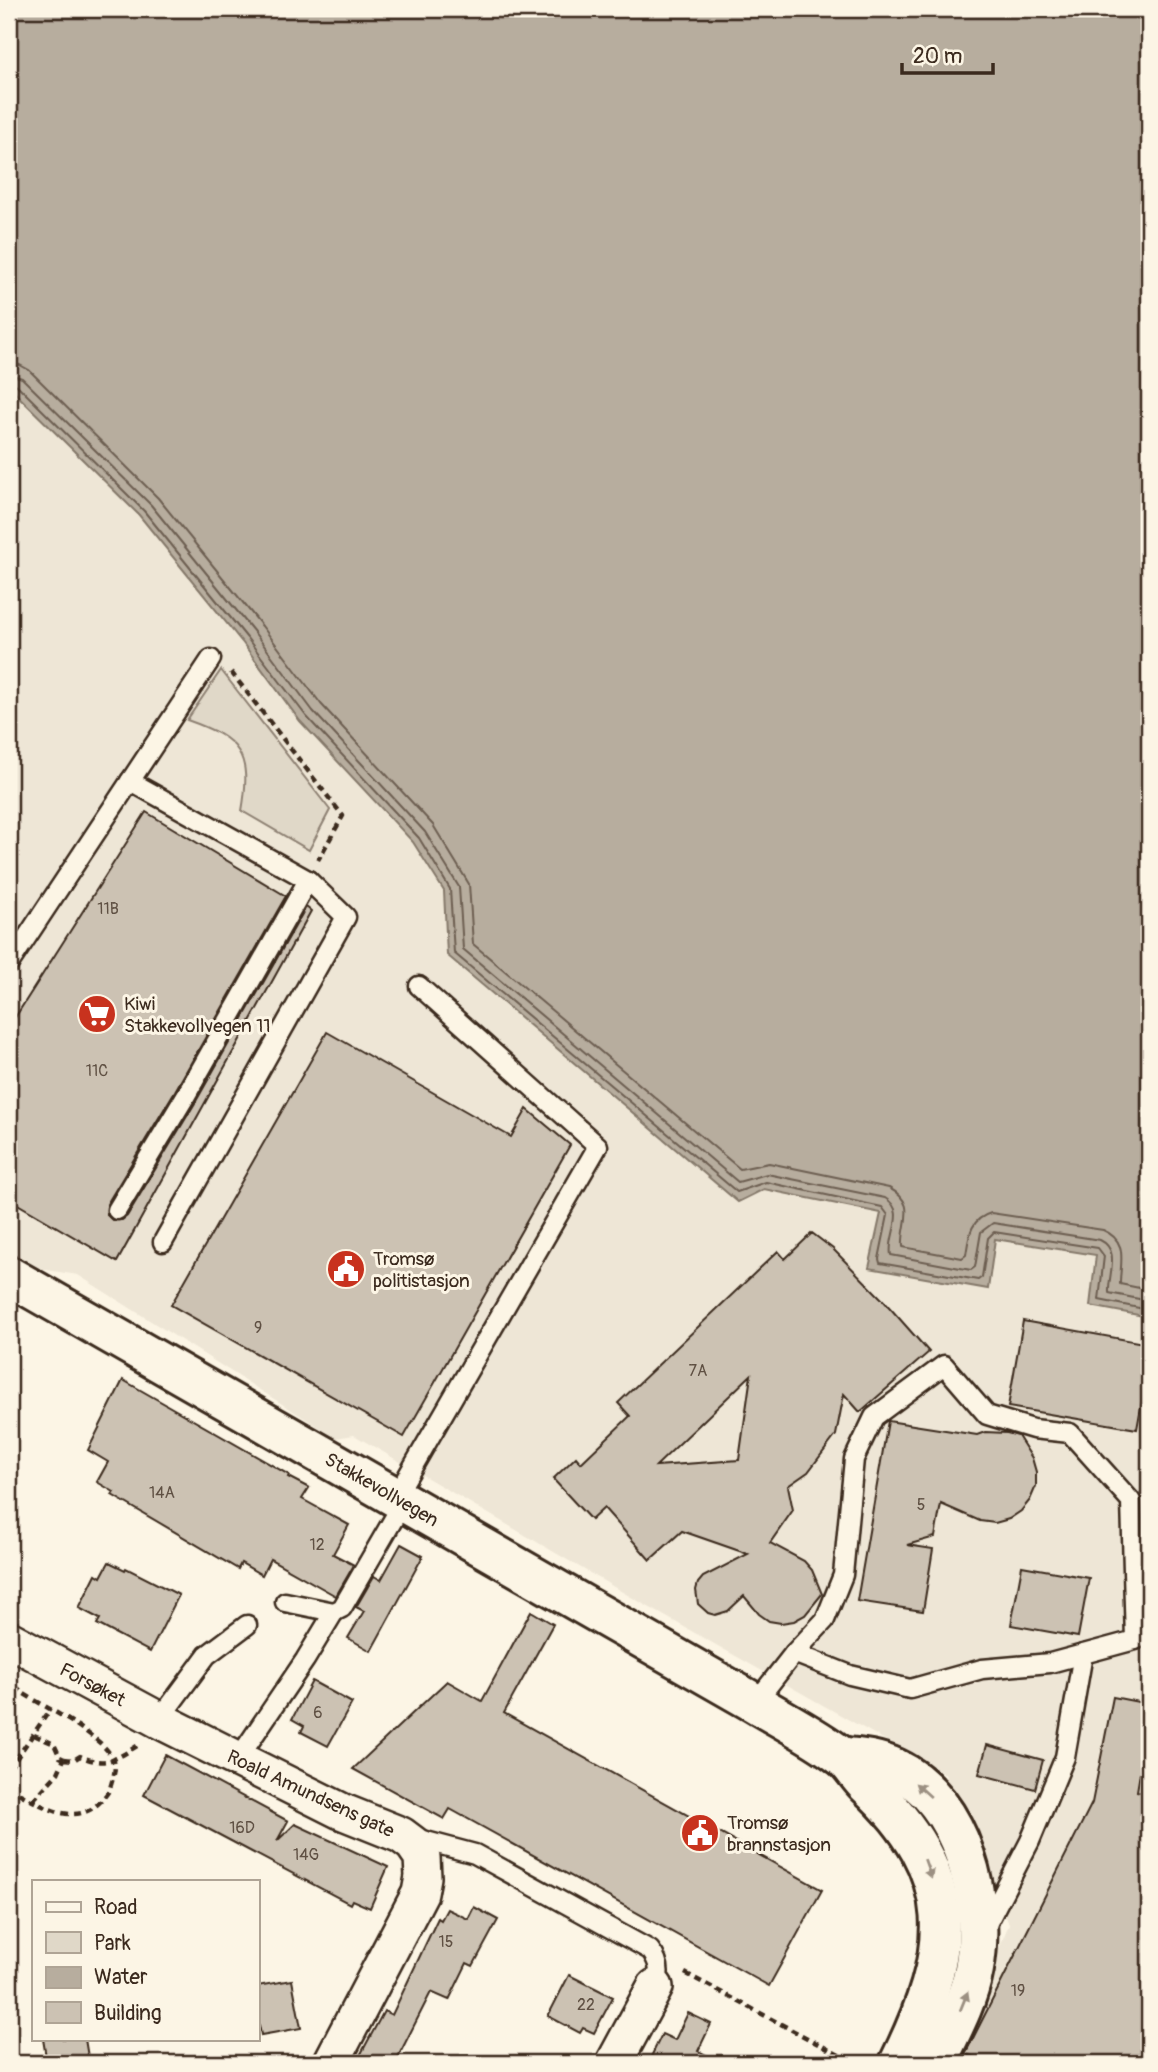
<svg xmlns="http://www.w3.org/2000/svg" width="1158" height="2072" font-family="Pangolin,sans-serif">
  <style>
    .built { fill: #eee6d6 }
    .green { fill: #e0d8c8; stroke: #8e8173; stroke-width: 2 }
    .water { fill: #b7ad9e; stroke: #85796b; stroke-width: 2 }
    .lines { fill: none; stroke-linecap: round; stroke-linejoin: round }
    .shore { stroke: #6d5e51; stroke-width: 2 }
    .building { fill: #ccc2b3; stroke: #3b2a1e; stroke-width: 2; fill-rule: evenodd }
    .lane-casing { stroke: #3b2a1e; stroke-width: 23 }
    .street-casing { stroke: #3b2a1e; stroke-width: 40 }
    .secondary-casing { stroke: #3b2a1e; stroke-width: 44 }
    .path { stroke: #3b2a1e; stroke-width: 4.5; stroke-dasharray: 7 5; stroke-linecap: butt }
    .lane { stroke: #fcf5e5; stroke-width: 18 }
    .street { stroke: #fcf5e5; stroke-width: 35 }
    .secondary { stroke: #fcf5e5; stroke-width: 38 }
    .oneway { fill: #9c9082 }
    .labels { text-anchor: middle; stroke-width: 6; stroke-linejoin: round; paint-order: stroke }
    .number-label { font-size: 16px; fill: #5f5043 }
    .poi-label { font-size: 19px; fill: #3b2a1e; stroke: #fcf5e5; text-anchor: start }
    .street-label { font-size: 19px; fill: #3b2a1e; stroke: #fcf5e5 }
  </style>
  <rect width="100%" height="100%" fill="#fcf5e5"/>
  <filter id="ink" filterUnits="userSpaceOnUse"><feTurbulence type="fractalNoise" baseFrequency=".0143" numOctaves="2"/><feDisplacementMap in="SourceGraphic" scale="14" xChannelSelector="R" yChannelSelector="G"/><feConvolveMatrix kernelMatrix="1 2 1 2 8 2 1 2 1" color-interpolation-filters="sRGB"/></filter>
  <g filter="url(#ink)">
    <polygon class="built" points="9,387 139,515 242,642 300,721 413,842 444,891 447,956 737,1201 764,1189 881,1213 870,1268 987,1289 995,1238 1097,1255 1090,1306 1149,1317 1149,2063 952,2063 1009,1924 945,1774 631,1597 354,1435 336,1438 78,1275 9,1264"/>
    <path class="green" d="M 221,670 L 330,810 L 309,850 L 242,811 C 252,754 241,739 187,720 Z"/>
    <polygon class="water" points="9,9 1149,9 1149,1317 1090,1306 1096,1255 995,1239 988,1289 869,1268 881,1213 764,1189 738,1202 447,955 444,891 413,842 300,721 242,642 139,515 9,387"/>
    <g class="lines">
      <g class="shore">
        <path d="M 9,363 L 20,365 L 29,370 L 158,498 L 262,626 L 321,704 L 433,825 L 469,884 L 473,944 L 740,1169 L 769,1163 L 889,1188 C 919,1204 901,1223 903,1247 L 962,1258 L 966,1255 C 969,1236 970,1219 991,1213 L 1103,1230 C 1129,1241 1120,1262 1120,1284 L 1149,1290"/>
        <path d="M 9,374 L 22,378 L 151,505 L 254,632 L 313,711 L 425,832 L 459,887 L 463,949 L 738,1182 L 767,1174 L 885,1198 C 908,1211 887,1236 891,1255 L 971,1270 L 975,1267 L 981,1232 L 993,1223 L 1100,1240 C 1121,1250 1108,1274 1109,1293 L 1149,1301"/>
        <polyline points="9,382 17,385 144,511 247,638 306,716 419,838 450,889 454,953 737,1192 766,1182 882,1207 888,1215 879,1259 880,1263 978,1280 982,1277 988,1238 994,1232 1098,1248 1104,1256 1099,1300 1149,1310"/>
      </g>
    </g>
    <g class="building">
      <polygon points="146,812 286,896 175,1091 107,1204 107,1215 112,1220 122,1220 127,1216 195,1103 306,907 311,911 117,1262 9,1199 9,1027"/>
      <polygon points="327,1032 511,1137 527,1109 570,1145 404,1437 171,1305"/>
      <path d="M 812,1233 L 833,1249 L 883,1300 L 929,1352 L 860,1412 L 844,1394 L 836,1435 L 808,1472 L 788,1486 L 793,1510 L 770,1543 L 804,1561 L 812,1570 L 822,1594 L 805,1615 L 794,1621 L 781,1623 L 769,1621 L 759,1614 L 744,1596 L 728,1611 L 715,1615 L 708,1613 L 698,1604 L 696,1590 L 698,1583 L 703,1577 L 748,1554 L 682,1531 L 650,1560 L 604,1508 L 591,1520 L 553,1479 L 576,1457 L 581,1463 L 630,1416 L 618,1403 L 778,1251 L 785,1259 ZM 751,1375 L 739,1460 L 656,1466 Z"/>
      <polygon points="1023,1321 1149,1344 1149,1363 1137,1429 1008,1407"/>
      <polygon points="123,1380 289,1475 288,1477 309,1488 302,1499 349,1525 333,1554 354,1565 336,1596 270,1559 262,1575 241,1563 238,1569 112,1495 114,1492 97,1482 108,1462 88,1450"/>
      <polygon points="888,1421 977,1435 985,1432 1007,1433 1018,1436 1032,1458 1036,1472 1036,1486 1030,1500 1021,1511 1009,1519 995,1523 980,1521 941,1504 935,1537 907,1545 933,1549 923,1611 857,1601"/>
      <polygon points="401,1544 423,1556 371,1651 348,1638 364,1611 356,1607 374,1576 381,1580"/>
      <polygon points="109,1562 125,1570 126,1568 179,1595 150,1652 97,1624 100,1619 79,1608 96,1574 101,1577"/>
      <polygon points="1022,1566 1089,1578 1078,1637 1011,1625"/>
      <polygon points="531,1611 553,1624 504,1713 822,1890 769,1986 450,1809 444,1819 353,1769 447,1681 482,1701"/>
      <polygon points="312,1681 352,1703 328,1746 301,1732 304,1726 292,1719"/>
      <polygon points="1113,1697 1149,1704 1149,1719 1137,1791 1149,1795 1149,2063 994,2063 965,2054 1092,1803"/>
      <polygon points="987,1745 1043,1760 1035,1789 979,1774"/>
      <polygon points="165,1755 288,1821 277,1841 295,1824 388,1867 370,1908 352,1900 350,1904 144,1795"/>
      <polygon points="474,1907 498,1920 473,1966 467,1963 449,2000 431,1992 395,2063 356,2063 384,2011 392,2015 438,1918 441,1920 447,1909 468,1919"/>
      <polygon points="569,1975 613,1997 594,2033 583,2028 580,2033 548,2016"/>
      <polygon points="292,1980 301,2028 261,2035 257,2015 257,1986"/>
      <polygon points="688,2013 711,2024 698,2051 722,2063 648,2063 662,2034 675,2040"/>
      <polygon points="43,2039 85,2039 89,2063 47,2063"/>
    </g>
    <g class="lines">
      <defs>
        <g id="lane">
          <polyline points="9,964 211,659"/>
          <polyline points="117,1210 185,1097 308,880 130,781"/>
          <polyline points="163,1242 346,917 308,880"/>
          <polyline points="396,1496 598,1146 419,986"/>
          <polyline points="285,1602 334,1612 342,1608 404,1501"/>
          <polyline points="794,1653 825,1620 843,1575 854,1459 874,1417 944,1365 987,1415 1033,1429 1070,1433 1131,1501 1135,1640"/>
          <polyline points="755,1703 794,1653 850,1675 910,1689 982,1669 1050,1663 1135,1640 1149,1634"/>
          <polyline points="159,1720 207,1655 247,1625"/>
          <polyline points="238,1759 305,1660 334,1612"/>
          <path d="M 411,1837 L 475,1854 L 650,1950 C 660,1962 661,1973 655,1987"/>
          <polyline points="985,1928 1030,1841 1065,1757 1083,1654"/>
        </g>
        <g id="street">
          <polyline points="9,1639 159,1720 341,1811 401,1835 413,1844 422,1857 423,1877 420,1893 331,2063"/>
          <polyline points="614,2063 655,1987"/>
        </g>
        <g id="secondary">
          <path d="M 9,1276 L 755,1703 C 783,1720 815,1736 841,1756 C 851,1763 857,1775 866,1784 C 963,1874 954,1952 899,2063"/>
          <path d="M 843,1757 C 862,1758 878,1760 895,1768 C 963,1800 987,1902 974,1969 C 968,2002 950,2034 936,2063"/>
        </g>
      </defs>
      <use href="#lane" class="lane-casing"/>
      <use href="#street" class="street-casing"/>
      <use href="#secondary" class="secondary-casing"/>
      <g class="path">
        <polyline points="231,672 343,816 318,860"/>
        <path d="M 9,1678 L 9,1682 L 21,1692 C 45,1707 99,1734 112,1757 C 118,1766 113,1778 110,1788 C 108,1793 105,1796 101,1801 C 73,1831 37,1802 9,1788"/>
        <polyline points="34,1735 54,1744 60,1757 64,1759"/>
        <path d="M 64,1759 L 74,1760 L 80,1756 C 105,1767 115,1760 137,1746"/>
        <polyline points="9,1769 50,1710"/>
        <polyline points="33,1800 58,1773 64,1759"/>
        <polyline points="685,1973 854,2063"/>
      </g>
      <use href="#lane" class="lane"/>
      <use href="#street" class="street"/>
      <use href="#secondary" class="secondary"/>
    </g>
    <defs><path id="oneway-solid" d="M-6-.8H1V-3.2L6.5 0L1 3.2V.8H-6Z" transform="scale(1.75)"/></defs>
    <g class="oneway">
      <use href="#oneway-solid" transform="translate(923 1790) rotate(-138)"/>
      <use href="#oneway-solid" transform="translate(928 1869) rotate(70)"/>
      <use href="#oneway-solid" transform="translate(964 2001) rotate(-68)"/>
    </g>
  </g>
  <defs>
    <symbol id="supermarket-disc" viewBox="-11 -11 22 22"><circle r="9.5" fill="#c8321e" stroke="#fcf5e5"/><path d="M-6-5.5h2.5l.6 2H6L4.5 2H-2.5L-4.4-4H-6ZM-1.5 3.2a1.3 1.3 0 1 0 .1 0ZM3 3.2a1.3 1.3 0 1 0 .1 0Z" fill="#fff"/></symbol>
    <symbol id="civic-disc" viewBox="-11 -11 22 22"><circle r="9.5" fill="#c8321e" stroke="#fcf5e5"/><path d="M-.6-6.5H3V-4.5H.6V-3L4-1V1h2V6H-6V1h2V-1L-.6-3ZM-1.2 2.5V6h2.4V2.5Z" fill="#fff"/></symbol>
  </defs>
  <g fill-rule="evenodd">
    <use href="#supermarket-disc" x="75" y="992" width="44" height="44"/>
    <use href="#civic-disc" x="324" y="1247" width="44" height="44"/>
    <use href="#civic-disc" x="678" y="1811" width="44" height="44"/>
  </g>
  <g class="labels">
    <g class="number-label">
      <text x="108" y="914">11B</text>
      <text x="97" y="1076">11C</text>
      <text x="258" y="1333">9</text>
      <text x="698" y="1376">7A</text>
      <text x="162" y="1498">14A</text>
      <text x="921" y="1510">5</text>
      <text x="317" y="1550">12</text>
      <text x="318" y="1718">6</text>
      <text x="242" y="1833">16D</text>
      <text x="306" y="1860">14G</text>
      <text x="446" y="1947">15</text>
      <text x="1018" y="1996">19</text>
      <text x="586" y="2010">22</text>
    </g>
    <g class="poi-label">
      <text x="124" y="1010">Kiwi<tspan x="124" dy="22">Stakkevollvegen 11</tspan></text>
      <text x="373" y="1265">Tromsø<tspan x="373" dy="22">politistasjon</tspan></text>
      <text x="727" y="1829">Tromsø<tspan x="727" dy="22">brannstasjon</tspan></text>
    </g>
    <g class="street-label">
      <text transform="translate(382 1489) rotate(30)" y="7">Stakkevollvegen</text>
      <text transform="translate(93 1684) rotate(28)" y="7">Forsøket</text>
      <text transform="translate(311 1793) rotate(25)" y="7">Roald Amundsens gate</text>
    </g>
  </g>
  <rect width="1158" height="2072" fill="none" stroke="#fcf5e5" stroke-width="35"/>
  <rect x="18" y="18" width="1123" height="2037" fill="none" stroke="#3b2a1e" stroke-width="2.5" filter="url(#ink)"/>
  <rect x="32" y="1880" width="228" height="161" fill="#fcf5e5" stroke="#afa495" stroke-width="2"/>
  <rect x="46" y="1902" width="35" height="10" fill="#fcf5e5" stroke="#afa495" stroke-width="2"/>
  <text x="94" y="1914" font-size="21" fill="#3b2a1e">Road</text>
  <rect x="46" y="1932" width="35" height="21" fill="#e0d8c8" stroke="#afa495" stroke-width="2"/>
  <text x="94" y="1950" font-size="21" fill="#3b2a1e">Park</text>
  <rect x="46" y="1967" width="35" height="21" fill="#b7ad9e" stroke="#afa495" stroke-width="2"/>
  <text x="94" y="1984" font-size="21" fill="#3b2a1e">Water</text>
  <rect x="46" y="2002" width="35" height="21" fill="#ccc2b3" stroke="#afa495" stroke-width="2"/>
  <text x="94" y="2020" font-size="21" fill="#3b2a1e">Building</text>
  <path d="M902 63v10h91v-10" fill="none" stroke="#3b2a1e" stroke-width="3.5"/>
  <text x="913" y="63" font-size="21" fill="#3b2a1e" stroke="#fcf5e5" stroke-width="5" paint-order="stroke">20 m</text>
</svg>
